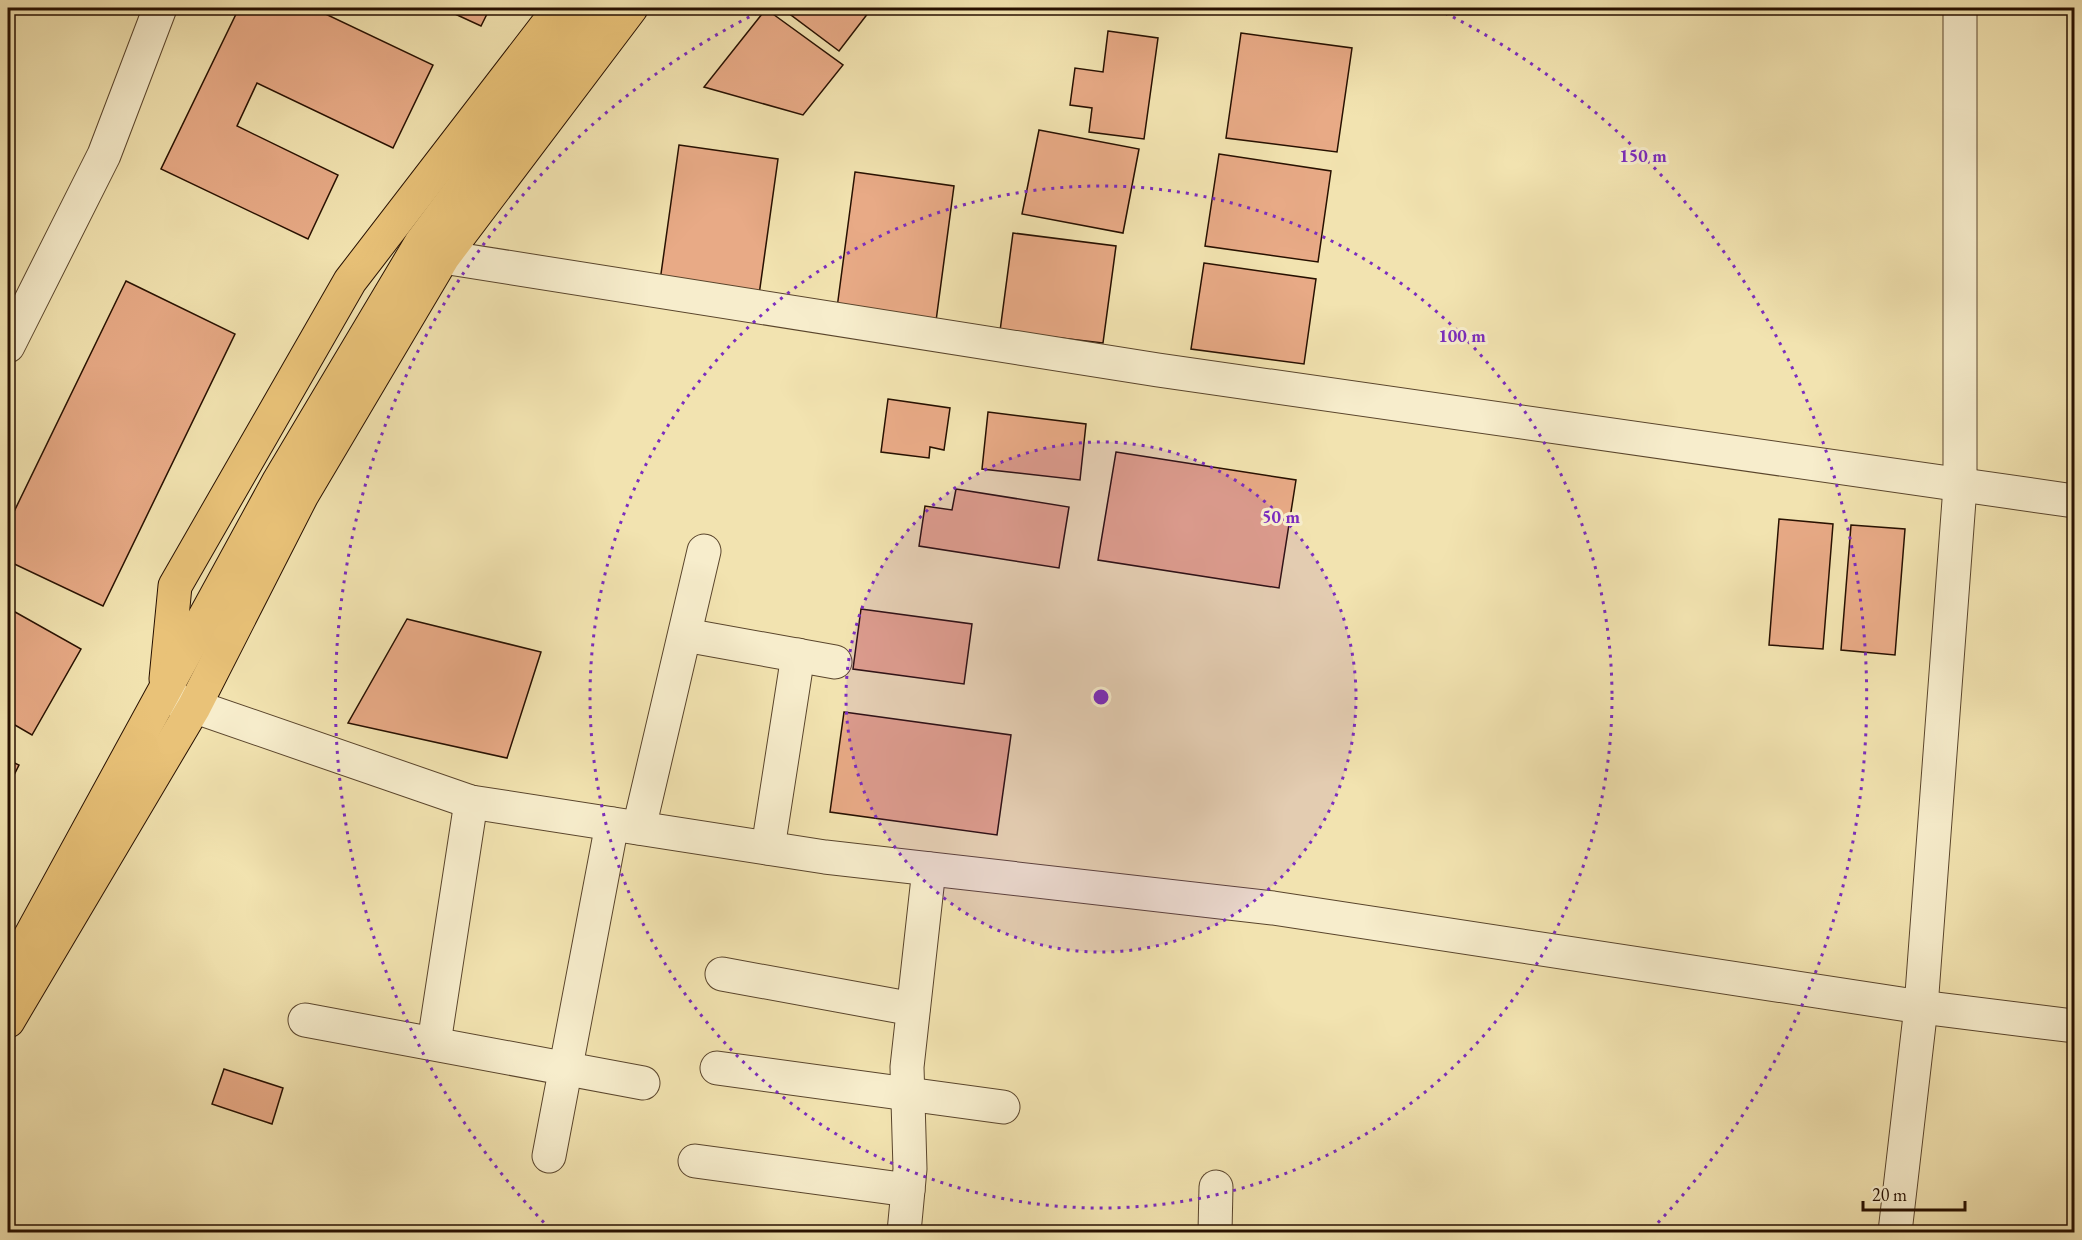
<svg xmlns="http://www.w3.org/2000/svg" width="2082" height="1240" font-family="'EB Garamond',serif">
  <style>
    .building { fill: #e8aa86; stroke: #271000; stroke-width: 1.5 }
    .lines { fill: none; stroke-linecap: round; stroke-linejoin: round }
    .minor-casing { stroke: #5a452c; stroke-width: 35 }
    .major-casing { stroke: #271000; stroke-width: 35 }
    .minor { stroke: #f7edcc; stroke-width: 33 }
    .major { stroke: #e9c278; stroke-width: 33 }
    .ring { fill: none; stroke: #7b2cbf; stroke-width: 3; stroke-dasharray: 3 6 }
    .centre { fill: #7b2cbf; stroke: #f7edcc; stroke-width: 3 }
    .ring-label { font-size: 18px; text-anchor: middle; font-weight: bold; fill: #7b2cbf; stroke: #f7edcc; stroke-width: 6; stroke-linejoin: round; paint-order: stroke }
  </style>
  <rect width="100%" height="100%" fill="#f2e3b0"/>
  <filter id="stains"><feTurbulence type="fractalNoise" baseFrequency=".00333" numOctaves="4"/><feColorMatrix values="0 0 0 0 .2 0 0 0 0 .09 0 0 0 0 .02 0 0 0 .5 -.17"/></filter>
  <radialGradient id="worn" r=".72"><stop offset=".6" stop-color="#630" stop-opacity="0"/><stop offset="1" stop-color="#630" stop-opacity=".3"/></radialGradient>
  <g class="building">
    <polygon points="239,8 313,8 433,65 393,148 257,83 237,126 338,175 308,239 161,169"/>
    <polygon points="442,8 490,8 481,26"/>
    <polygon points="790,8 872,8 839,51 787,12"/>
    <polygon points="1199,8 1318,8 1319,14 1199,14"/>
    <polygon points="766,9 843,65 803,115 704,87"/>
    <polygon points="1108,31 1158,38 1144,139 1089,132 1092,108 1070,105 1075,68 1103,72"/>
    <polygon points="1241,33 1352,48 1337,152 1226,138"/>
    <polygon points="1039,130 1139,149 1123,233 1022,214"/>
    <polygon points="679,145 778,159 759,295 660,281"/>
    <polygon points="1219,154 1331,171 1318,262 1205,246"/>
    <polygon points="855,172 954,186 936,321 837,308"/>
    <polygon points="1013,233 1116,246 1103,343 1000,331"/>
    <polygon points="1204,263 1316,279 1304,364 1191,349"/>
    <polygon points="126,281 235,334 103,606 8,561 8,524"/>
    <polygon points="888,399 950,408 944,450 930,447 929,458 881,452"/>
    <polygon points="988,412 1086,424 1080,480 982,469"/>
    <polygon points="1116,452 1296,480 1279,588 1098,560"/>
    <polygon points="956,489 1069,507 1059,568 919,546 925,506 952,510"/>
    <polygon points="1779,519 1833,524 1823,649 1769,645"/>
    <polygon points="1851,525 1905,529 1895,655 1841,650"/>
    <polygon points="8,608 81,649 32,735 8,721"/>
    <polygon points="861,609 972,624 964,684 853,669"/>
    <polygon points="407,619 541,652 507,758 348,723"/>
    <polygon points="844,712 1011,735 997,835 830,812"/>
    <polygon points="8,760 19,765 8,787"/>
    <polygon points="224,1069 283,1088 272,1124 212,1104"/>
  </g>
  <g class="lines">
    <defs>
      <g id="minor">
        <polyline points="443,257 1158,370 2074,501"/>
        <polyline points="8,346 104,155 160,8"/>
        <polyline points="685,635 835,662"/>
        <polyline points="164,696 471,802 825,857 1273,908 1921,1007 2074,1026"/>
        <polyline points="639,828 704,551"/>
        <polyline points="768,848 798,655"/>
        <polyline points="722,974 913,1009"/>
        <polyline points="305,1020 643,1083"/>
        <polyline points="434,1043 471,802"/>
        <polyline points="717,1068 1003,1107"/>
        <polyline points="549,1156 612,824"/>
        <polyline points="695,1161 908,1190"/>
        <polyline points="904,1232 910,1169 907,1067 929,869"/>
        <polyline points="1215,1232 1216,1187"/>
        <polyline points="1895,1232 1921,1007 1960,487 1960,8"/>
      </g>
      <g id="major">
        <polyline points="166,679 175,586 350,281 560,8"/>
        <polyline points="8,977 279,481 421,243 597,8"/>
        <polyline points="8,1021 194,707 302,495 443,257 631,8"/>
      </g>
    </defs>
    <use href="#minor" class="minor-casing"/>
    <use href="#major" class="major-casing"/>
    <use href="#minor" class="minor"/>
    <use href="#major" class="major"/>
  </g>
  <circle cx="1101" cy="697" r="255" fill="#7b2cbf" fill-opacity=".12"/>
  <g class="ring">
    <circle cx="1101" cy="697" r="255"/>
    <circle cx="1101" cy="697" r="511"/>
    <path d="M550 1229A766 766 0 0 1 765 9M1437 9A766 766 0 0 1 1652 1229"/>
  </g>
  <circle cx="1101" cy="697" r="9" class="centre"/>
  <g class="ring-label">
    <text x="1643" y="162">150 m</text>
    <text x="1462" y="342">100 m</text>
    <text x="1281" y="523">50 m</text>
  </g>
  <rect width="2082" height="1240" fill="none" stroke="#f2e3b0" stroke-width="30"/>
  <rect x="9" y="9" width="2064" height="1222" fill="none" stroke="#271000" stroke-width="3"/>
  <rect x="15" y="15" width="2052" height="1210" fill="none" stroke="#271000" stroke-width="1.5"/>
  <path d="M1863 1201v9h102v-9" fill="none" stroke="#271000" stroke-width="3"/>
  <text x="1872" y="1201" font-size="18" fill="#271000" stroke="#f7edcc" stroke-width="4.5" paint-order="stroke">20 m</text>
  <rect width="100%" height="100%" filter="url(#stains)"/>
  <rect width="100%" height="100%" fill="url(#worn)"/>
</svg>
